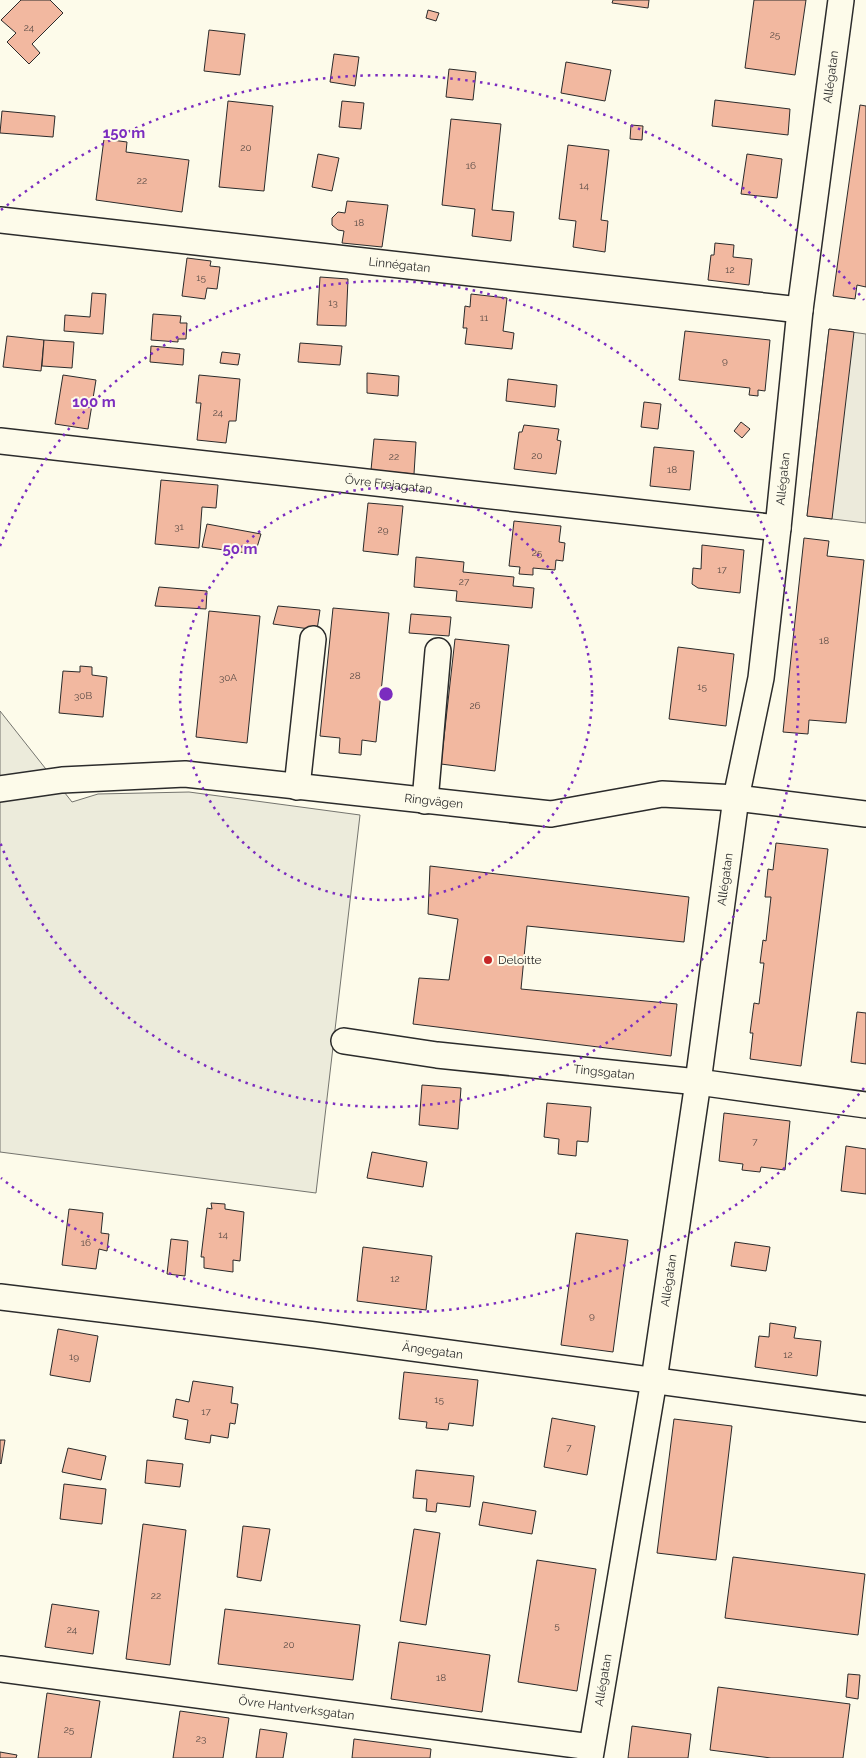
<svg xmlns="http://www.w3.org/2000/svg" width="866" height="1758" font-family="Raleway,sans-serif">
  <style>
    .green { fill: #ecebdb; stroke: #74746e }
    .parking { fill: #eceadb; stroke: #74746e }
    .building { fill: #f2b8a0; stroke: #2b2b2b }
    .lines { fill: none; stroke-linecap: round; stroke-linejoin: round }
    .street-casing { stroke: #2b2b2b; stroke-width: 28 }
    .street { stroke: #fdfbea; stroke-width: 25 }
    .ring { fill: none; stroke: #7b2cbf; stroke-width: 2.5; stroke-dasharray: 2.5 5 }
    .poi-dot { fill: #c62828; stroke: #fdfbea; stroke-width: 2 }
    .labels { text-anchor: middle; stroke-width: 4; stroke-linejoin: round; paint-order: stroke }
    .number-label { font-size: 10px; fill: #5d4e48 }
    .street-label { font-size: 12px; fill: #2b2b2b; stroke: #fdfbea }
    .poi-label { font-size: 12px; fill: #2b2b2b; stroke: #fdfbea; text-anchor: start }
    .centre { fill: #7b2cbf; stroke: #fdfbea; stroke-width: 2.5 }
    .ring-label { font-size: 15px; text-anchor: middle; font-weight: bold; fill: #7b2cbf; stroke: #fdfbea; stroke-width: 4; stroke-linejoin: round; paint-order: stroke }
  </style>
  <rect width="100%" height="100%" fill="#fdfbea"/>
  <polygon class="green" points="0,711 72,802 98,794 189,792 360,815 316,1193 0,1152"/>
  <polygon class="parking" points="829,329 866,334 866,523 807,516"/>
  <g class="building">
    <polygon points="21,0 50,0 63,13 32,44 40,53 29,64 7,42 16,33 1,20"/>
    <polygon points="613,0 649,0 648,8 612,3"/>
    <polygon points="754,0 806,0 795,75 745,68"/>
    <polygon points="428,10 439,13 436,21 426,18"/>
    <polygon points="209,30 245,34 240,75 204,71"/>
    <polygon points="334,54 359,57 355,86 330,82"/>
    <polygon points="566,62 611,70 605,101 561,93"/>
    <polygon points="449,69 476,72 473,100 446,97"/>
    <polygon points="715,100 790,109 788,135 712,126"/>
    <polygon points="228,101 273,106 264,191 219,187"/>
    <polygon points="342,101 364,103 361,129 339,127"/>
    <polygon points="860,105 866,106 866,287 857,285 855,299 833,296"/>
    <polygon points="2,111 55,116 53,137 0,133"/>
    <polygon points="451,119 501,124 492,210 514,212 511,241 472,236 475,209 442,205"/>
    <polygon points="631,125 643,126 642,140 630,139"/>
    <polygon points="104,139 127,142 126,152 189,160 182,212 96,200"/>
    <polygon points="568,145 609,150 601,220 608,221 605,252 573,247 576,221 559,219"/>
    <polygon points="318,154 339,158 332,191 312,187"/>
    <polygon points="747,154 782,159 777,198 741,194"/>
    <polygon points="347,201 388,205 382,247 342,243 344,231 338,230 332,225 332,218 338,212 345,213"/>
    <polygon points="715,243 734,245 733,257 752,259 749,285 708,280 711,255 714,255"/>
    <polygon points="187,258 211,261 210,266 220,267 217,289 207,288 205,299 182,296"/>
    <polygon points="320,277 348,279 346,326 317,325"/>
    <polygon points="92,293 106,294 103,334 64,331 65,315 90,317"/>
    <polygon points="471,294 507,298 503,331 514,333 512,349 465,344 467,328 463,328 465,306 470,307"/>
    <polygon points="153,314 181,316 180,323 187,323 186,339 178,339 178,342 151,340"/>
    <polygon points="829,329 854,332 832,519 807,516"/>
    <polygon points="685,331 770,340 765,391 758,390 758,396 749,395 750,388 679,380"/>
    <polygon points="7,336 44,340 41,371 3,367"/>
    <polygon points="44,340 74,342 72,368 42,366"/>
    <polygon points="300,343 342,346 340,365 298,362"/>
    <polygon points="151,346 184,349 183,365 150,362"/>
    <polygon points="222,352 240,354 238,365 220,363"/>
    <polygon points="367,373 399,376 398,396 367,393"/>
    <polygon points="63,375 96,380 88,429 55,424"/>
    <polygon points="199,375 240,379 236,421 229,421 226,443 197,440 201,403 196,403"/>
    <polygon points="508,379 557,385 555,407 506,401"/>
    <polygon points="644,402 661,404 658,429 641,427"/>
    <polygon points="741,422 750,429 742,438 734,431"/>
    <polygon points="524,425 559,429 557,440 561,441 556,474 514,469 519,432 522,432"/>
    <polygon points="374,439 416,442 414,474 371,470"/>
    <polygon points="654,447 694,451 690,490 650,486"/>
    <polygon points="161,480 218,485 216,508 202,507 199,548 155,544"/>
    <polygon points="368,503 403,506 398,555 363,551"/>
    <polygon points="514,521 561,526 559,542 565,543 563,561 556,560 555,570 533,568 533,575 519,574 520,567 509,566"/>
    <polygon points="207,524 261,534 255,554 202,547"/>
    <polygon points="804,538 829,541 827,556 864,560 846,723 809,720 808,734 783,732"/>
    <polygon points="702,545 744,550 740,593 698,588 692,584 693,568 701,569"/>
    <polygon points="416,557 464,562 463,572 514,577 513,586 534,588 532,608 456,601 457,591 414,587"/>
    <polygon points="159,587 207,591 206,609 155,606"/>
    <polygon points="278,606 320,610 317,630 273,624"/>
    <polygon points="333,608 389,613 376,742 362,740 361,755 339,753 340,738 320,736"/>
    <polygon points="209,611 260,616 247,743 196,737"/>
    <polygon points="411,614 451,617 449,636 409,633"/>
    <polygon points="455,639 509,645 495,771 441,764"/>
    <polygon points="678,647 734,654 726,726 669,719"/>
    <polygon points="80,666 92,667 92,675 107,677 103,717 59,713 63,671 80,672"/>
    <polygon points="776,843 828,849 801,1066 750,1059 753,1033 750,1033 754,1003 759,1004 764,963 760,963 763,940 766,941 771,897 765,897 768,869 773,870"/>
    <polygon points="430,866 689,897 684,942 527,926 521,989 677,1004 671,1056 413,1024 419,978 449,980 458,919 428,914"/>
    <polygon points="857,1012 866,1013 866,1064 851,1062"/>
    <polygon points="422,1085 461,1088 458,1129 419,1125"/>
    <polygon points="547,1103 591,1107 588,1142 577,1141 576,1156 558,1154 559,1139 544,1137"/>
    <polygon points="724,1113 790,1121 785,1170 761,1167 760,1172 742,1170 743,1164 719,1161"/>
    <polygon points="846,1146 866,1149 866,1194 841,1191"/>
    <polygon points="372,1152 427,1162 423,1187 367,1178"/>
    <polygon points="211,1203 225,1204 225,1209 244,1212 240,1261 233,1260 233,1272 204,1268 204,1257 201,1257 207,1208 212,1209"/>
    <polygon points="69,1209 103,1213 101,1233 109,1234 107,1251 99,1249 96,1269 62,1265"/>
    <polygon points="576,1233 628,1240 613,1352 561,1345"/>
    <polygon points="171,1239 188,1241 185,1276 167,1274"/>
    <polygon points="735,1242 770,1247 766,1271 731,1266"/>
    <polygon points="363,1247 432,1256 426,1310 357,1301"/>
    <polygon points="770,1323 796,1327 794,1338 821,1341 817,1376 755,1367 759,1336 769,1337"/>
    <polygon points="58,1329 98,1336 90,1382 50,1375"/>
    <polygon points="404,1372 478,1380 473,1426 449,1423 448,1430 426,1428 427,1422 399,1419"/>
    <polygon points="193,1381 233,1387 231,1403 238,1404 235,1424 230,1423 228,1438 211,1435 210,1443 185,1439 188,1420 173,1417 176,1399 189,1402"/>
    <polygon points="552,1418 595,1426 587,1475 544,1467"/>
    <polygon points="674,1419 732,1426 716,1560 657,1553"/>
    <polygon points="0,1440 5,1440 1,1464 0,1463"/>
    <polygon points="68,1448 106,1456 101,1480 62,1472"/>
    <polygon points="147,1460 183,1464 180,1487 145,1483"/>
    <polygon points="416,1470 474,1476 470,1507 437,1503 436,1512 426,1511 427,1499 413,1498"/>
    <polygon points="64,1484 106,1489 102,1524 60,1519"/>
    <polygon points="483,1502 536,1511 532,1534 479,1525"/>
    <polygon points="143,1524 186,1530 170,1665 126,1659"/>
    <polygon points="243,1526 270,1529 261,1581 237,1577"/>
    <polygon points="414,1529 440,1533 426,1625 400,1621"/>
    <polygon points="733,1557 865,1574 858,1635 725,1618"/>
    <polygon points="537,1560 596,1569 577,1691 518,1682"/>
    <polygon points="52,1604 99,1611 93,1654 45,1647"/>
    <polygon points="225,1609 360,1625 353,1680 218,1664"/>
    <polygon points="399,1642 490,1655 482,1712 391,1699"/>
    <polygon points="848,1674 860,1675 858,1699 846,1697"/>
    <polygon points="718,1687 850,1704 843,1758 771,1758 710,1750"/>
    <polygon points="47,1693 100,1701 91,1758 38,1758"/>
    <polygon points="180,1711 229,1718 223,1758 173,1758"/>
    <polygon points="632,1726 691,1734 688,1758 628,1758"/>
    <polygon points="260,1729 287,1733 283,1758 256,1758"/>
    <polygon points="354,1739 431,1749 430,1758 352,1758"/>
    <polygon points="0,1752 17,1755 16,1758 0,1758"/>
  </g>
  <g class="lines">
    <defs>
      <g id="street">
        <path id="s1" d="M 0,220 L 800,310"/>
        <path id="s2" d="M 0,441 L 778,528"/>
        <polyline points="297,787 313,639"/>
        <path id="s3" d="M 0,789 L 62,780 L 185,774 L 551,814 L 662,794 L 736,798 L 866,814"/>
        <polyline points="425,801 438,651"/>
        <path id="s4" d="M 344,1041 L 437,1055 L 698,1082 L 866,1105"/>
        <path id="s5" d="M 0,1297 L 315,1335 L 866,1409"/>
        <path id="s6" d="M 0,1669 L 591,1747"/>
        <path id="s7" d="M 590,1758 L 654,1380 L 698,1082 L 736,798 L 761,678 L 778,528 L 800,310 L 841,0"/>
      </g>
    </defs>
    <use href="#street" class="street-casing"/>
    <use href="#street" class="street"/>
  </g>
  <g class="ring">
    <circle cx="386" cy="694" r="206"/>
    <path d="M0 546A413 413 0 1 1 0 842"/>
    <path d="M864 1088A619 619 0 0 1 1 1178M1 210A619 619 0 0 1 864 300"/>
  </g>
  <circle class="poi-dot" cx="488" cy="960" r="5"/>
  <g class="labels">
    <g class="number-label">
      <text x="29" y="31">24</text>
      <text x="775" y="38">25</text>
      <text x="246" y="151">20</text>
      <text x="471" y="169">16</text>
      <text x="142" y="184">22</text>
      <text x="584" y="189">14</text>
      <text x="359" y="226">18</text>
      <text x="730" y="273">12</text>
      <text x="201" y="281">15</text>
      <text x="333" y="306">13</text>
      <text x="484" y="321">11</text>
      <text x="725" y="364">9</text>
      <text x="218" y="416">24</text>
      <text x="537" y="459">20</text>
      <text x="394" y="460">22</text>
      <text x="672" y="473">18</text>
      <text x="179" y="530">31</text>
      <text x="383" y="533">29</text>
      <text x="537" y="556">25</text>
      <text x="722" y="573">17</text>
      <text x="464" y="585">27</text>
      <text x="824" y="644">18</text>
      <text x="355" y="679">28</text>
      <text x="228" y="681">30A</text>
      <text x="702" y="690">15</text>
      <text x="83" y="699">30B</text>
      <text x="475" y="709">26</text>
      <text x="755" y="1145">7</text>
      <text x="223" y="1238">14</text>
      <text x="86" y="1246">16</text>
      <text x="395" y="1282">12</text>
      <text x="592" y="1319">9</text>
      <text x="788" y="1358">12</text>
      <text x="74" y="1360">19</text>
      <text x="439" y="1403">15</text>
      <text x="206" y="1415">17</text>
      <text x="569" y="1451">7</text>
      <text x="156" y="1599">22</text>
      <text x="557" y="1629">5</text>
      <text x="72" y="1633">24</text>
      <text x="289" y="1648">20</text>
      <text x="441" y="1681">18</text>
      <text x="69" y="1733">25</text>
      <text x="201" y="1742">23</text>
    </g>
    <g class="street-label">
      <text dy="4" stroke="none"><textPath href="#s7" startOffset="1699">Allégatan</textPath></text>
      <text dy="4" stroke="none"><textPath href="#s1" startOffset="402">Linnégatan</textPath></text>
      <text dy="4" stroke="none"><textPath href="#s7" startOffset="1294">Allégatan</textPath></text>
      <text dy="4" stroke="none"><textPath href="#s2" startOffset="391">Övre Frejagatan</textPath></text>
      <text dy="4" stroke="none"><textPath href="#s3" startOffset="436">Ringvägen</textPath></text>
      <text dy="4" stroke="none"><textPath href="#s7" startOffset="889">Allégatan</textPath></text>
      <text dy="4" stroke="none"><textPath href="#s4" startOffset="262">Tingsgatan</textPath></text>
      <text dy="4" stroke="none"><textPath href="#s7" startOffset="484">Allégatan</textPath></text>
      <text dy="4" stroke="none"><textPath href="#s5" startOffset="436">Ängegatan</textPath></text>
      <text dy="4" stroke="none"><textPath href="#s7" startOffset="79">Allégatan</textPath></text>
      <text dy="4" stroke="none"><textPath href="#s6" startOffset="299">Övre Hantverksgatan</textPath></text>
    </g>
    <g class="poi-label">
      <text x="498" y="964">Deloitte</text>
    </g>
  </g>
  <circle cx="386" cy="694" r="8" class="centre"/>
  <g class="ring-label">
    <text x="124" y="138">150 m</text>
    <text x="94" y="407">100 m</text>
    <text x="240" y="554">50 m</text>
  </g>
</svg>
